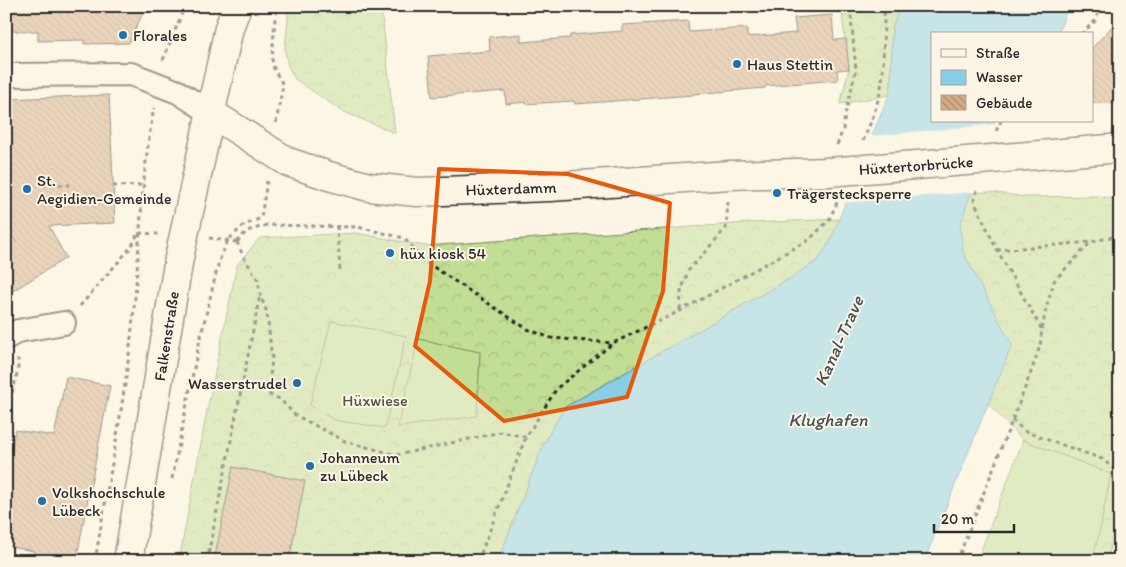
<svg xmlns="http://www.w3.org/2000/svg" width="1126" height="567" font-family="Itim,sans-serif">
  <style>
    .forest { fill: url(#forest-crowns); stroke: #768460 }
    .pitch { fill: #c2dd94; stroke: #768460 }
    .water { fill: #87cee8; stroke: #628d9c }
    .pier { fill: #fcf5e5 }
    .building { fill: url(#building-back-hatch); stroke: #2b2b2b }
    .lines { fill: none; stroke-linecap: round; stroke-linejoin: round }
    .street-casing { stroke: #2b2b2b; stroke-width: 26 }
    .secondary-casing { stroke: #2b2b2b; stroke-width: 31 }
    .path { stroke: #2b2b2b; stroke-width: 3; stroke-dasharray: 4 4; stroke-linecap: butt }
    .street { stroke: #fcf5e5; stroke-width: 22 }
    .secondary { stroke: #fcf5e5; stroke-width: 28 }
    .secondary-bridge-casing { stroke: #2b2b2b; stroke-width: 31; stroke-linecap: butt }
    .secondary-bridge { stroke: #fcf5e5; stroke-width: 28 }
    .marked { fill: none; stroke: #e8590c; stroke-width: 4; stroke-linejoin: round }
    .poi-dot { fill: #1f6fb2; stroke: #fcf5e5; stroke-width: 2 }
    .labels { text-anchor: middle; stroke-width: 4; stroke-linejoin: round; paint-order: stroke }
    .poi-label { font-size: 16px; fill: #2b2b2b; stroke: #fcf5e5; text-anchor: start }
    .street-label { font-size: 16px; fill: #2b2b2b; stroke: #fcf5e5 }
    .park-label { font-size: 16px; fill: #515845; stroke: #fcf5e5 }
    .water-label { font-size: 18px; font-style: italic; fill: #42545a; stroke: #fcf5e5 }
  </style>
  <defs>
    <pattern id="forest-crowns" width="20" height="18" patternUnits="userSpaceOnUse" patternTransform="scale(1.25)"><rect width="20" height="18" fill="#c2dd94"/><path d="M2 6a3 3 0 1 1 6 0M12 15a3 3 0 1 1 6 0" fill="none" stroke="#a7be80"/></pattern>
    <pattern id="building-back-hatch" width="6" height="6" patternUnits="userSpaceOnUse" patternTransform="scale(1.25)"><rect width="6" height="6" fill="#d5aa86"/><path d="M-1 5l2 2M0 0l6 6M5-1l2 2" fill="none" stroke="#ad8b6e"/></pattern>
  </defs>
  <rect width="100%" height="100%" fill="#fcf5e5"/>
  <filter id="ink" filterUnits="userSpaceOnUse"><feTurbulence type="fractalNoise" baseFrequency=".02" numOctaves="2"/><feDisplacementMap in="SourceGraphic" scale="10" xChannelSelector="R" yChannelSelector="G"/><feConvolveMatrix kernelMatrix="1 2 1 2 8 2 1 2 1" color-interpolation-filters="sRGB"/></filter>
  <g filter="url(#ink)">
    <g class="forest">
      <polygon points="289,6 381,6 395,133 342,111 295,79 288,66 285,51"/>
      <polygon points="841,6 900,6 892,28 891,86 889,95 840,104 849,69"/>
      <polygon points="990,192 1026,197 1098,196 1120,200 1120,509 1107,561 1092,561 1104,510 1110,474 1023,440 987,403 1011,345 963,252 960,225 970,193"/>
      <polygon points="840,219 831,240 818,260 794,276 565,407 544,443 498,561 179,561 206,416 237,265 260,238 356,233 425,246 749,223"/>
    </g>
    <g class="pitch">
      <polygon points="331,321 406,336 385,428 334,420 310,405"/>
      <polygon points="418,339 480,352 477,416 398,427"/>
      <polygon points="1023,440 1111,474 1099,534 1092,561 977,561"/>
    </g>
    <polygon class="water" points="900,6 1068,6 1058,34 932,34 932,121 995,121 960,225 963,252 1012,345 924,561 498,561 544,443 565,407 794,276 818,260 831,240 858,170 889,95 891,86 892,28"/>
    <polygon class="pier" points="997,124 973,192 843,203 870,136"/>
    <g class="building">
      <polygon points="6,6 146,6 129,43 84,44 84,40 38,41 38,31 6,31"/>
      <polygon points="832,15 834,40 846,39 849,69 837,70 838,80 765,86 765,88 693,94 693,95 575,104 574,101 526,104 526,102 506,104 505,91 432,97 428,56 490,51 489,37 521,34 521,42 570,38 570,35 622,31 622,25 688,21 689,32 747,28 747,37 796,33 794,18"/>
      <polygon points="1120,18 1120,104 1092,103 1092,48"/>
      <polygon points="109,95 115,223 49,226 66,258 6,295 6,248 16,242 6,227 6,99"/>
      <polygon points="66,377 110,386 76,561 32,561 34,551 6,546 6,477 15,430 54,436"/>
      <polygon points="233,467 305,481 289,561 214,561"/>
    </g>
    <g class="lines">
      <defs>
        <g id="street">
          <polyline points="6,75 131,74 178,92 211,113"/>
          <polyline points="6,338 18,331 64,323"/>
        </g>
        <g id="secondary">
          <polyline points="211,113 288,162 329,176 369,187 417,192 550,187 730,175 828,172"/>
          <polyline points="1004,158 1120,148"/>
          <polyline points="128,561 179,258 229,28 237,6"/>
        </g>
      </defs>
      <use href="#street" class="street-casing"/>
      <use href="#secondary" class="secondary-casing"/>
      <g class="path">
        <polyline points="1081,34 1095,21 1101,6"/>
        <polyline points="163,60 185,6"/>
        <polyline points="276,123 283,85 274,69 272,59 275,19 278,6"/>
        <polyline points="996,131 1001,121"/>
        <path d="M 863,141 C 873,118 882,94 883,69 C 884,48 883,27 885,6"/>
        <polyline points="837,145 843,129 845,115 856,70 850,6"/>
        <polyline points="43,185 70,185"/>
        <polyline points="113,186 145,185"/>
        <polyline points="337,226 340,271"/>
        <polyline points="139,233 158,234"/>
        <polyline points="209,238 237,242"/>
        <polyline points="237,242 243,256 258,280 260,294 267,313 272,359 268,394 280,399 295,415 347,442 397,455 501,432 526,437"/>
        <polyline points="237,242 247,231 267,225 358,227 404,238 423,260 527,329 551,338 613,343"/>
        <polyline points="997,250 1091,242 1120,235"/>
        <polyline points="80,306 132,246 137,235"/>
        <polyline points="680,310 681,292 688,271 726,228 728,202"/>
        <polyline points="1042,329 1046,309 1054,281 1090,243"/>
        <polyline points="6,416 18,370 18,359"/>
        <polyline points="1012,420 1026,432 1102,459 1120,474"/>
        <polyline points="172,479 198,348 219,261 228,240 243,226 261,218 267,181"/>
        <path d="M 95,561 C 108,483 124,406 132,328 C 140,255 140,181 154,108"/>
        <polyline points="207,561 260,295"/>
        <polyline points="478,561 526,437 557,388 613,343 680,311 809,240 829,220 839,198"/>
        <polyline points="957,561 1030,375 1040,346 1042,330 997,250 974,201 978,187"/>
        <polyline points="1111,561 1120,526"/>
      </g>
      <use href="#street" class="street"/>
      <use href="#secondary" class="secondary"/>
      <defs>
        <polyline id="secondary-bridge" points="828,172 1004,158"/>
      </defs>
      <use href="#secondary-bridge" class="secondary-bridge-casing"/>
      <use href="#secondary-bridge" class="secondary-bridge"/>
    </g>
  </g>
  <path d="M0 0H1126V567H0ZM 439,169 L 568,174 L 670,203 L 663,291 L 627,397 L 504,421 L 415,346 L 430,281 Z" fill="#fcf5e5" fill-opacity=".55" fill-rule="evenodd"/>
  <path class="marked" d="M 439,169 L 568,174 L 670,203 L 663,291 L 627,397 L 504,421 L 415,346 L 430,281 Z"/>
  <g class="poi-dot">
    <circle cx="123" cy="35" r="5"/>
    <circle cx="737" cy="64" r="5"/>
    <circle cx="27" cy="189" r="5"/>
    <circle cx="777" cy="193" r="5"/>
    <circle cx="390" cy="253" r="5"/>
    <circle cx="297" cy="383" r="5"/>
    <circle cx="310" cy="466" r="5"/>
    <circle cx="42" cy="501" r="5"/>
  </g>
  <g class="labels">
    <g class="poi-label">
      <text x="133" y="41">Florales</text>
      <text x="747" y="70">Haus Stettin</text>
      <text x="37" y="186">St.<tspan x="37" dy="18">Aegidien-Gemeinde</tspan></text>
      <text x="787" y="199">Trägerstecksperre</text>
      <text x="400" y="259">hüx kiosk 54</text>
      <text x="287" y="389" text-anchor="end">Wasserstrudel</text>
      <text x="320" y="463">Johanneum<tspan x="320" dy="18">zu Lübeck</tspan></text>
      <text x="52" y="498">Volkshochschule<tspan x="52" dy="18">Lübeck</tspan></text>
    </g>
    <g class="street-label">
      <text transform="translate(916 165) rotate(-4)" y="6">Hüxtertorbrücke</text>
      <text transform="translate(511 188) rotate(-2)" y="6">Hüxterdamm</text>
      <text transform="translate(166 336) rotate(-81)" y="6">Falkenstraße</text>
    </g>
    <g class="park-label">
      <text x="375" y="406">Hüxwiese</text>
    </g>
    <g class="water-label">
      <text transform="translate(839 341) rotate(-66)" y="6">Kanal-Trave</text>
      <text x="828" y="426">Klughafen</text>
    </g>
  </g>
  <rect width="1126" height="567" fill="none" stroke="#fcf5e5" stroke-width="25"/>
  <rect x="12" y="12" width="1101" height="542" fill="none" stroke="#2b2b2b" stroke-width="2" filter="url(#ink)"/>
  <rect x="931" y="32" width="162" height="90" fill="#fcf5e5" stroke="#a8a49b"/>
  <rect x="941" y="49" width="25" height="8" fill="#fcf5e5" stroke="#a8a49b"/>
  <text x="976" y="58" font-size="15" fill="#2b2b2b">Straße</text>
  <rect x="941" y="70" width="25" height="15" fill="#87cee8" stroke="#a8a49b"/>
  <text x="976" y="82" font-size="15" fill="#2b2b2b">Wasser</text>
  <rect x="941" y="95" width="25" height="15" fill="url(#building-back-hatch)" stroke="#a8a49b"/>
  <text x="976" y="108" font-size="15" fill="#2b2b2b">Gebäude</text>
  <path d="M934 524v8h80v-8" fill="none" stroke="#2b2b2b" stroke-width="2.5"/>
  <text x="941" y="524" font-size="15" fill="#2b2b2b" stroke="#fcf5e5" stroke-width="4" paint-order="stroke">20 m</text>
</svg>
